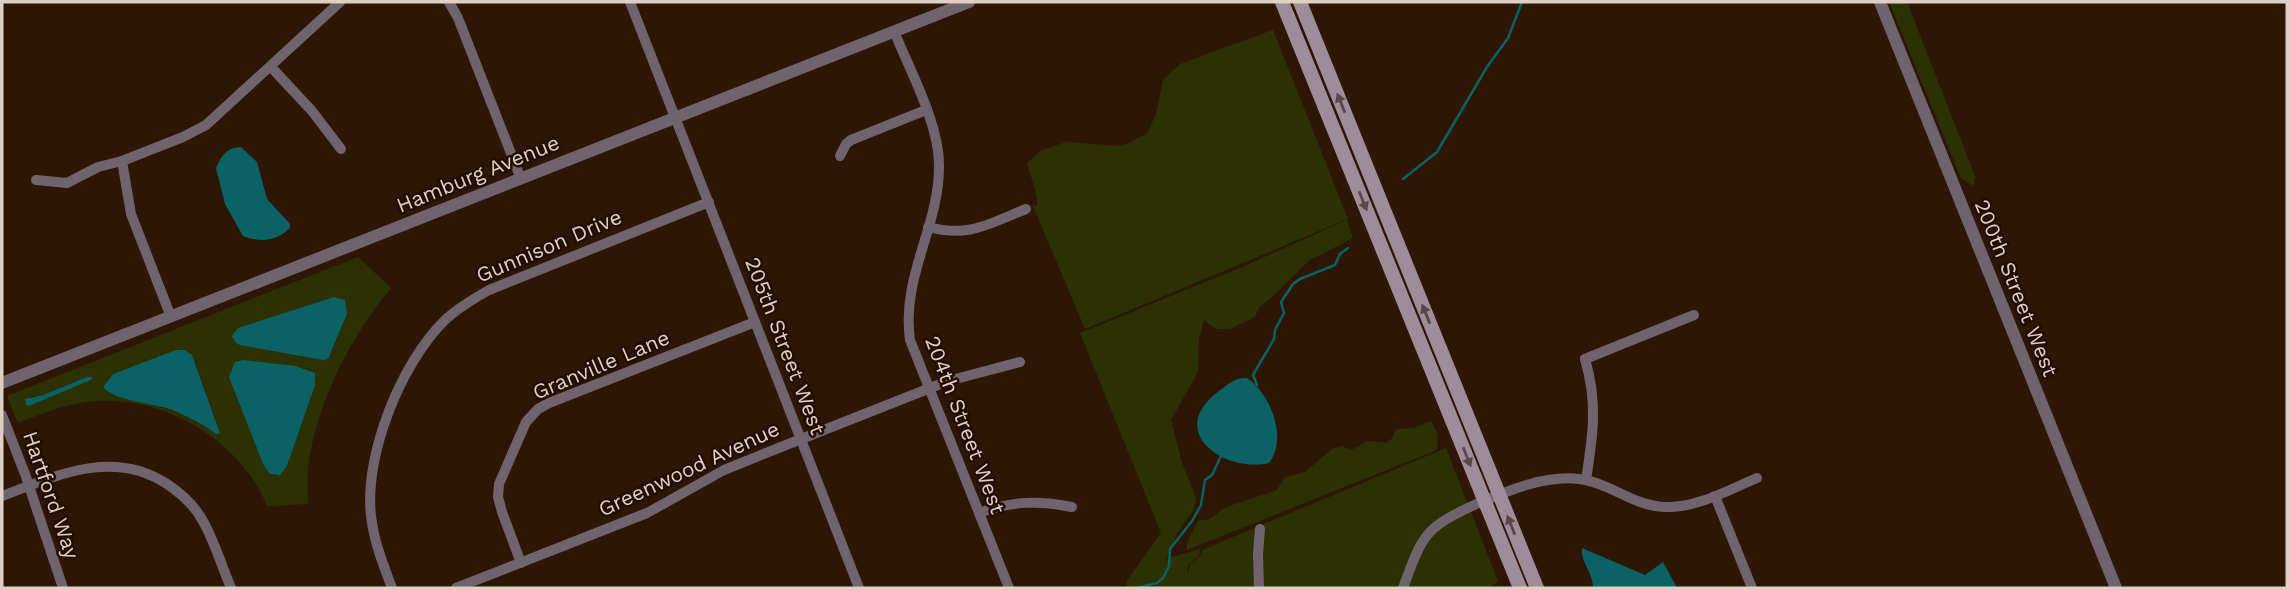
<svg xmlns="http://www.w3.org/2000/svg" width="2289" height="590" font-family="'Work Sans',sans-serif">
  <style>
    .green { fill: #2c3104; fill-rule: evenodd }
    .water { fill: #0b6264 }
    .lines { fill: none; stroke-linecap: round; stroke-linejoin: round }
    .stream { stroke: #0b6264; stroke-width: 2.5 }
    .minor { stroke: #6f636d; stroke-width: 10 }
    .tertiary { stroke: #6f636d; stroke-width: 12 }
    .secondary { stroke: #9f8c9b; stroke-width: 14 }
    .oneway { fill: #5b4646 }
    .labels { text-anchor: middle; stroke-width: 5; stroke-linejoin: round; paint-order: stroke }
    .street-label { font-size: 21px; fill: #e0d0c4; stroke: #230d00 }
  </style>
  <rect width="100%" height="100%" fill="#2d1704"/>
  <g class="green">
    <polygon points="1889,2 1907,2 1975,176 1974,186 1961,178"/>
    <path d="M 1273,30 L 1348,219 L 1085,329 L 1033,206 L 1037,205 C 1038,192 1030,176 1027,163 L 1042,150 L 1066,142 L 1121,146 L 1147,134 L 1156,114 L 1163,80 L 1180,64 Z"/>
    <polygon points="1347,220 1353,238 1310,260 1270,299 1260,306 1255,317 1230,329 1216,329 1204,320 1199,339 1198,372 1171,420 1182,463 1196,498 1194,509 1177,534 1165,562 1168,558 1200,549 1199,555 1188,565 1187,576 1191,563 1200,556 1202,550 1446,448 1498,581 1489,588 1153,588 1160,573 1151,588 1126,588 1127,580 1161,533 1080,333 1240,268"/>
    <path d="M 358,257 L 391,288 C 350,338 317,401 308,467 C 307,479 308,492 308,504 L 267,506 C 241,441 165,396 95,401 C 68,403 43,413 18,423 L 7,397 L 9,395 ZM 334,297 L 345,300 L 345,320 L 328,359 L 315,358 L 238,328 ZM 189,352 L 195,362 L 220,432 L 216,434 C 188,411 146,403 112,394 L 103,387 L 113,374 ZM 87,377 L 91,380 L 29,406 L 29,397 L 43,395 ZM 315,385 L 287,466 L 280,475 L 273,476 Z"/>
    <polygon points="1431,421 1438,435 1437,450 1187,550 1187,543 1198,521 1209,519 1226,507 1277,490 1285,477 1305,472 1332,449 1342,446 1351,450 1368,441 1387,443 1393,437 1396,429 1414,428"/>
  </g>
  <g class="water">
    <path d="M 241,147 L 257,162 L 267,199 L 290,224 L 290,228 C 277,241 260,243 243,236 L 225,204 L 216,168 C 222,155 226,148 241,147 Z"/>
    <polygon points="334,297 345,300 347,314 328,359 323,360 240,345 236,343 232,336 238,328"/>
    <path d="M 176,350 L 185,350 L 192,355 L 220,433 L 216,434 C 204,424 186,416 172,410 C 154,403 114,401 103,387 L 113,374 Z"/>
    <polygon points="243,360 295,366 315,373 315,385 287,466 280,475 270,474 264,466 229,377 235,362"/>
    <polygon points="87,377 92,377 91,380 29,406 26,405 25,399 43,395"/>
    <path d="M 1247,378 C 1271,394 1288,439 1269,463 C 1225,473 1164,432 1219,391 C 1229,384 1233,378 1247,378 Z"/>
    <path d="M 1582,548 L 1645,575 L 1663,562 L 1677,588 L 1593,588 C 1594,574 1580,561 1582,548 Z"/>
  </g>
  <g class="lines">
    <g class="stream">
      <polyline points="1403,179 1437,152 1487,67 1508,38 1522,2"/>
      <polyline points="1257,385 1253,375 1274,339 1275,330 1284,313 1281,302 1293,284 1300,279 1335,265 1340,254 1348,248"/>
      <polyline points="1137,588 1157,583 1163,578 1169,566 1170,549 1192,521 1201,505 1205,480 1212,475 1221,456"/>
    </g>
    <g class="minor">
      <polyline points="449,2 458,18 521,179"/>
      <polyline points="630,2 859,588"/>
      <path d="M 894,31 C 910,71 940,125 939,167 C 939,227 901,277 910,340 L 1009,588"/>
      <polyline points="271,67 312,111 341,149"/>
      <polyline points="840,156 846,144 851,140 926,110"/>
      <polyline points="36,180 67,183 98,167 122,161"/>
      <path d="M 928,227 C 969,238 988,224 1026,209"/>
      <polyline points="171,317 131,214 122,161 183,137 206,125 340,2"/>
      <polyline points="2,415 25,474 63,588"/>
      <path d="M 1586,480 C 1593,435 1598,403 1585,359 L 1694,315"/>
      <path d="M 2,496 C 55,476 113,448 167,484 C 182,494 196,507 204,523 C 215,543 222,567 231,588"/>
      <polyline points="1715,496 1752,588"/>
      <path d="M 979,513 C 1012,501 1038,500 1072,507"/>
      <polyline points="521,563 502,512 498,497 499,484 526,422 538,409 549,403 755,322"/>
      <path d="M 392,588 C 383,564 374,542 371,516 C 364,455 401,363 445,320 C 458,308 473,299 489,290 L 709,202"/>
      <polyline points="456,588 647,513 724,470 786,445 948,381 1020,362"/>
      <polyline points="1259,588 1258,554 1260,529"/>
      <path d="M 1403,588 C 1410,570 1417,545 1431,531 C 1449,512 1521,484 1548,480 C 1560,478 1573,477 1585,480 C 1613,485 1636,507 1666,507 C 1697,508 1728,490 1757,478"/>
    </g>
    <g class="tertiary">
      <polyline points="1880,2 2116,588"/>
      <polyline points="2,383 969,2"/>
    </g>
    <g class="secondary">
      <polyline points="1282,2 1520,588"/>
      <polyline points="1300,2 1537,588"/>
    </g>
  </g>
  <defs><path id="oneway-solid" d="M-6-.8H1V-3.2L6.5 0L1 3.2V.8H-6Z" transform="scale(1.75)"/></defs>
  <g class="oneway">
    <use href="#oneway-solid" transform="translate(1341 103) rotate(-112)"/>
    <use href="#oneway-solid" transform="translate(1363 201) rotate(68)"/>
    <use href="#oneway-solid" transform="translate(1426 314) rotate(-112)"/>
    <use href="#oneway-solid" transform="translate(1467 457) rotate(69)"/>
    <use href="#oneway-solid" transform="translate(1511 525) rotate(-112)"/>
  </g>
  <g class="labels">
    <g class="street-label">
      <text transform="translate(478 174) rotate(-22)" y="7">Hamburg Avenue</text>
      <text transform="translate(549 246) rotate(-23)" y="7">Gunnison Drive</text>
      <text transform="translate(2016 288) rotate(68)" y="7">200th Street West</text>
      <text transform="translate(785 346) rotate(69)" y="7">205th Street West</text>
      <text transform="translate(601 365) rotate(-23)" y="7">Granville Lane</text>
      <text transform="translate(965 425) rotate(69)" y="7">204th Street West</text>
      <text transform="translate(689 469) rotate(-25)" y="7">Greenwood Avenue</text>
      <text transform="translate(51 495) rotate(71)" y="7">Hartford Way</text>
    </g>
  </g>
  <rect width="2289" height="590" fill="none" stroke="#e0d0c4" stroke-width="7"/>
</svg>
